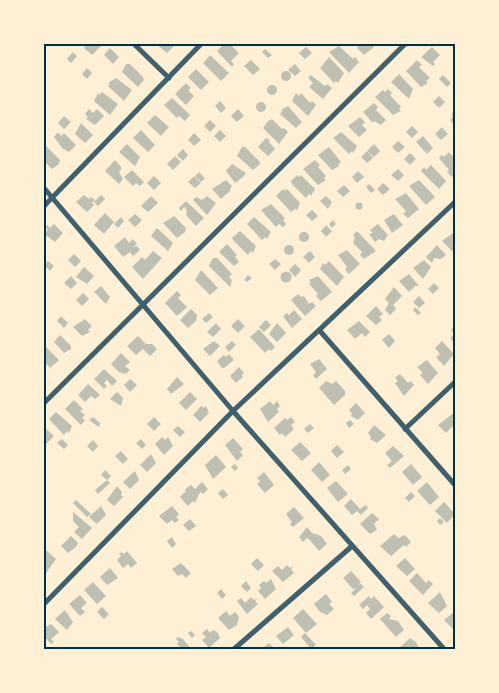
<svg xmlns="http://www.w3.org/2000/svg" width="499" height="693" font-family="'IBM Plex Sans',sans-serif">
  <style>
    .building { fill: #bec0b2 }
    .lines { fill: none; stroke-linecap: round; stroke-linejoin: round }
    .minor { stroke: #3f606c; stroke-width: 5 }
    .neatline { fill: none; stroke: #003049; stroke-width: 2 }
  </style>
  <rect width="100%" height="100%" fill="#fdf0d5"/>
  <g class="building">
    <polygon points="87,44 103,44 92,55 84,48"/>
    <polygon points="156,44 173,44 175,45 167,53"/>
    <polygon points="224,44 230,44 239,53 231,61 234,64 232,67 217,51"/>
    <polygon points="358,44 371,44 374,47 364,55 357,48 359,45"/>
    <polygon points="339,46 353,59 355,57 359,62 349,73 329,52"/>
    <polygon points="306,47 312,53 305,59 299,53"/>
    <polygon points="432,47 440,55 433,62 435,64 433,66 421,57"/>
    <polygon points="110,48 119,57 113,64 104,55"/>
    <polygon points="265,49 272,55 268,58 262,52"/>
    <polygon points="73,52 77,56 71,63 67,59"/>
    <polygon points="210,55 229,73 221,81 203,63"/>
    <polygon points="329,57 344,73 338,83 336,81 334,83 320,68"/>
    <polygon points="251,60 260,69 253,75 244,66"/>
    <polygon points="417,60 422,65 419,67 430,78 426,81 428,83 421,87 406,71"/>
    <polygon points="126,64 130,64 143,77 144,80 138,87 122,72"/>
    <polygon points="295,64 301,71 295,76 288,70"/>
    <polygon points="87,68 92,73 87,79 82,74"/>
    <polygon points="196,69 209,82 201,90 188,77"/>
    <circle cx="286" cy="76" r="5"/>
    <polygon points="399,74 413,89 409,99 391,82"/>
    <polygon points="311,75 321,83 325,86 327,84 332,88 323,99 309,87 313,83 308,78"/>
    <polygon points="443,75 451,83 447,87 439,79"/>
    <polygon points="116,78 132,90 124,101 108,86 110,84 108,83"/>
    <polygon points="186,83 191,88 188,90 194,96 186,105 175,94"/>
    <circle cx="272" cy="90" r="5"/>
    <polygon points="388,89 392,93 390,95 401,107 399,109 401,111 393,115 375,97 383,90 385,92"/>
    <polygon points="102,92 118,104 110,115 94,101 98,93 99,95"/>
    <polygon points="296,93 299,96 301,93 310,103 312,101 316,105 308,116 292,101"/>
    <polygon points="439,96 445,102 439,108 433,102"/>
    <polygon points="172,98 190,115 185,121 179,116 177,118 164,105"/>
    <polygon points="220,101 226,108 221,113 215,106"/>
    <circle cx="261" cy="107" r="5"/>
    <polygon points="374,103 378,107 376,110 386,120 381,125 374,121 373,123 363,112"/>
    <polygon points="288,106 302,122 296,128 280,114 282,111 281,110"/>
    <polygon points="89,109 93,113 97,109 104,116 95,125 86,119 88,117 85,114"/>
    <polygon points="238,109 244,116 237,122 231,116"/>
    <polygon points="454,111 455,112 455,126 450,120 453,116 451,114"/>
    <polygon points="155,115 169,127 161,136 147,123"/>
    <polygon points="64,116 71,122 64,129 58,123"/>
    <polygon points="360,117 365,122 362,125 367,130 359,137 348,126"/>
    <polygon points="272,119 282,129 284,128 288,132 279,144 263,128 268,121"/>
    <polygon points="210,120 216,126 210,132 204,126"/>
    <polygon points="81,123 93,135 85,143 75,134"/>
    <polygon points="412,126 418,132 412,138 406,132"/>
    <polygon points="442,127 448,134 441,140 435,134"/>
    <polygon points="141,130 155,145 148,152 133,138"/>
    <polygon points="220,130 226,136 220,142 214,136"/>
    <polygon points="58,132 61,136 64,133 76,145 69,152 62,148 54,137"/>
    <polygon points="341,132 357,146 353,153 352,151 349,154 333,138"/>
    <polygon points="194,133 201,140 194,146 188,140"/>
    <polygon points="423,136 433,148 427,154 416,142"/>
    <polygon points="266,138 270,140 269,142 275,149 268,156 258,147"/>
    <polygon points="398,141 405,147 398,153 392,147"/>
    <polygon points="127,144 140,157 135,166 119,152"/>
    <polygon points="374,144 380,151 374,157 367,151"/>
    <polygon points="46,146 60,160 59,164 52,169 44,161 44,149"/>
    <polygon points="242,147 245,147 259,161 260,164 253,170 237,156"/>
    <polygon points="329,147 341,162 338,165 339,166 332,170 318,155"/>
    <polygon points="183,149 188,155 183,161 177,155"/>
    <polygon points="367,151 373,158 367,163 361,157"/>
    <polygon points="449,152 455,159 455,174 452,177 447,172 449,170 439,158 442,155 444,157"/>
    <polygon points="410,153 416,159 410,165 404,159"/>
    <polygon points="175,156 181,162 173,170 167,164"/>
    <polygon points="115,160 122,168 119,172 123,179 119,184 105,171"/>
    <polygon points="315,160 320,165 318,167 326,176 324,178 326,180 318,185 303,169"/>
    <polygon points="232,164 246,173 243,177 235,183 226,171"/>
    <polygon points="431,165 446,181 439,189 421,171 424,167 426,170"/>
    <polygon points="398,169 404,175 398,181 391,175"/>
    <polygon points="132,170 144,182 140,186 136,183 133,186 124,177"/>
    <polygon points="358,171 364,177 357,183 352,177"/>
    <polygon points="199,172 205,178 201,182 195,176"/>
    <polygon points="297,175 299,177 301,175 315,189 311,196 309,194 306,198 292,184 291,181"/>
    <polygon points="154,176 161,183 154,190 147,183"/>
    <polygon points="194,176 201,183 195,188 188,182"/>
    <polygon points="226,180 232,186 229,192 221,199 212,189"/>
    <polygon points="419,180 435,197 426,205 409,186"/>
    <polygon points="383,183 390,189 383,195 377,189"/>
    <polygon points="369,184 375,190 371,193 366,187"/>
    <polygon points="344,185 350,191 343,197 337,191"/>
    <polygon points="283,189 284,191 287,189 300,203 297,210 295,209 291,212 278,198 276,196"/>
    <polygon points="406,193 419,209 408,218 403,214 406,211 395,199"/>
    <polygon points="84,195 89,199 91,197 95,200 92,203 94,205 87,212 76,202"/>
    <polygon points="101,195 105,199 98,206 94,202"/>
    <polygon points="151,196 158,203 148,212 141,206"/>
    <polygon points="207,196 216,203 207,215 193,200 196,197 202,200"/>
    <polygon points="326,196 332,202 328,209 320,201"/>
    <polygon points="186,201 204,218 196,226 186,215 187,210 184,207 181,211 179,208"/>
    <circle cx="359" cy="206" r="3.5"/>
    <polygon points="271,204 285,218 283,220 286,224 283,227 279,224 276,227 261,210"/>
    <polygon points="312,210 318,216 312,221 306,215"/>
    <polygon points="105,213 114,222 104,234 94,225"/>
    <polygon points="135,214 142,220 135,227 128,220"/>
    <polygon points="394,214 403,225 392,233 384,220"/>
    <polygon points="174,216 186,228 185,232 177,238 163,223"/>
    <polygon points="121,217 124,221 118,228 114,224"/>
    <polygon points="254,217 271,232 267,239 265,237 262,240 247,224"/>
    <polygon points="333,220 336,224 332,228 329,224"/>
    <polygon points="54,224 63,233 55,242 44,234 48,230 45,227 47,225 50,228"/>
    <polygon points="378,224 388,235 384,241 379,239 375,242 369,234 373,233 370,230"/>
    <polygon points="326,225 332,231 326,237 321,231"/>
    <polygon points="157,228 173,243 168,251 151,236"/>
    <polygon points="240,231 256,246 253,253 251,251 248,255 234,241 232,238"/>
    <polygon points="357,231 376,251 364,259 360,255 362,252 353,243 355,237 353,235"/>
    <circle cx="304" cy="237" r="5"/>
    <polygon points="453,233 455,235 453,252 442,241"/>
    <polygon points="125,237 129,243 133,239 137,244 133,247 137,246 140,250 133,256 130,252 123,257 114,246"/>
    <polygon points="227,244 237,255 235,257 239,262 234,266 219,252"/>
    <polygon points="437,245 446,255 441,259 434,258 432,263 426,257"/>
    <circle cx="289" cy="250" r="5"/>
    <polygon points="347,250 360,264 349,274 345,270 347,267 338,255"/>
    <polygon points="153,251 162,258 143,279 132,267 142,257 145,260"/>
    <polygon points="310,251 315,257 309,263 303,257"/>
    <polygon points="74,254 81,261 75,267 68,260"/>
    <polygon points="213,258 217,258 232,274 229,277 232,280 230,287 209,266"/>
    <polygon points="275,259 281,264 275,270 269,264"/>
    <polygon points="424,260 431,267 423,279 413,268"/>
    <polygon points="48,261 54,266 50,271 44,265"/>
    <polygon points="329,261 344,277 337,286 320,269 323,263 325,265"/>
    <polygon points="295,264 301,270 295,277 289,270"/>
    <polygon points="84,267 94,276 87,284 76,277"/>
    <polygon points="201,270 218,288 210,295 195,280"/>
    <circle cx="286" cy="277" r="5.5"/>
    <polygon points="409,274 419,286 415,286 409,292 399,281"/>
    <polygon points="248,275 252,278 247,282 244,280"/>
    <polygon points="71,276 77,283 71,289 64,283"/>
    <polygon points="318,276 332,292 321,301 316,296 318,294 309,284 311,282 309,280"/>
    <polygon points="434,283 439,288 433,294 428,289"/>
    <polygon points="101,286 110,297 106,304 94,292"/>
    <polygon points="394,287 402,296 393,305 396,309 390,315 385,310 389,303 385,299"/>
    <polygon points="177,291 181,295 178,298 187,307 177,316 165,303"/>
    <polygon points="83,293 89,299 82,306 76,300"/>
    <polygon points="298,294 301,297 304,296 309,304 312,302 316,306 305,316 291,300"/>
    <polygon points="419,296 425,303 419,308 413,302"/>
    <polygon points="376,306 383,314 379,317 382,320 376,325 366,316"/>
    <polygon points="415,307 421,313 418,315 413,310"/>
    <polygon points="191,309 197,315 196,321 188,328 180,320"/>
    <polygon points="294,310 302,319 292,328 283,316 287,313 289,315"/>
    <polygon points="209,313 213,317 206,323 202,319"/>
    <polygon points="61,316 68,323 64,328 57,321"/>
    <polygon points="85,319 92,326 88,330 90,332 82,336 73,327"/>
    <polygon points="238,319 245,326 238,333 231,326"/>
    <polygon points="266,320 271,325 264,332 259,327"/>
    <polygon points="359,321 370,332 365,337 362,333 355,339 347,330"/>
    <polygon points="216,323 221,329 213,337 207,332"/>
    <polygon points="277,323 286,333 277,342 269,334"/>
    <polygon points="455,325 455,344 450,338 455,334 451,330"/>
    <polygon points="259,329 275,347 271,351 269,349 265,353 250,337"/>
    <polygon points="389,334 395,341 389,348 382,340"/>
    <polygon points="60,335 71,346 71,349 64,353 54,342"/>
    <polygon points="138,336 146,344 152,344 157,349 150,356 143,349 136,355 127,346"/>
    <polygon points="214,341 220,346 210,356 203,349"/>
    <polygon points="232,341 236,345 229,352 225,347"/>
    <polygon points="442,341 454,354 444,366 436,357 440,354 435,348"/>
    <polygon points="46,347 59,360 50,368 44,361 44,350"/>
    <polygon points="121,353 130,362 125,366 130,370 126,374 119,372 111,364"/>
    <polygon points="229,354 234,360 224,368 221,367 217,361 224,355 226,357"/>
    <polygon points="319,359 327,369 316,379 313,375 316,372 310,364"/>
    <polygon points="427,360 438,373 428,384 420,375 423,373 417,367"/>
    <polygon points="239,367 244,373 242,375 243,377 236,383 230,376"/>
    <polygon points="104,369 117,381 112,386 107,380 104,383 107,386 104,389 94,379"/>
    <polygon points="400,374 408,383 411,381 414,385 404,396 395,383 398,381 395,378"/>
    <polygon points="177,377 184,384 171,394 167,389"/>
    <polygon points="130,379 137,385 130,392 124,385"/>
    <polygon points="326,381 332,384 336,381 345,391 345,395 334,405 319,388"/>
    <polygon points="88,384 100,395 95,399 91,396 85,402 78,395"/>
    <polygon points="117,392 123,398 121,406 110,399"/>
    <polygon points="190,392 197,399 186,410 179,403"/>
    <polygon points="74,400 83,409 80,411 85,415 82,418 85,420 81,425 65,409"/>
    <polygon points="270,401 273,405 277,401 280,406 277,409 279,412 268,422 260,409"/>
    <polygon points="356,403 365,413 358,420 351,416 352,413 349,410"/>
    <polygon points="201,406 204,408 206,406 209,413 200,422 193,415"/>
    <polygon points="56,412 72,426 69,433 67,431 64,435 49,419"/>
    <polygon points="455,412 455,424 446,433 438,425"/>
    <polygon points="93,417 100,423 99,427 89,420"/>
    <polygon points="154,417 161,424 154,431 147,424"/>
    <polygon points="291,417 295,422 291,425 294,429 285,437 282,433 280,435 274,428 285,418 287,420"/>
    <polygon points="350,420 354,424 349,428 346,423"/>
    <polygon points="310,424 314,428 308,433 304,429"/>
    <polygon points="374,425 386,435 377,443 370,439 371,437 368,433"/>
    <polygon points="178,426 185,432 180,437 173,430"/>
    <polygon points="46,429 54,436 46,444 44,431"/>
    <polygon points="162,437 165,440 168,437 173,446 164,455 155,444"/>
    <polygon points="233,438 243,449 240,452 243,455 237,461 225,445"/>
    <polygon points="62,439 68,445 64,449 57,443"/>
    <polygon points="141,439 146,445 142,449 136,443"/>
    <polygon points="93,440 98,446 93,452 87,446"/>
    <polygon points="300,442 311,453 302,461 291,450"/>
    <polygon points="337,445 344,452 337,458 331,451"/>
    <polygon points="393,446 404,456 390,468 387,465 392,461 385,453"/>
    <polygon points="121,451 128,459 123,464 115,456"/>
    <polygon points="151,454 156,463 147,472 140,465"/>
    <polygon points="216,455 226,467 213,479 205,465"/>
    <polygon points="319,462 330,475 322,482 311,470"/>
    <polygon points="235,464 238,468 235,471 231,467"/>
    <polygon points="411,464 422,477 413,485 402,472"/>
    <polygon points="348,465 351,469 345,474 342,470"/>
    <polygon points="105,470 111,476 107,480 101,475"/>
    <polygon points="135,471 139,480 130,489 123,482"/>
    <polygon points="264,472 274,485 265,493 257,484 260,481 257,478"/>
    <polygon points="107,480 110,483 98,494 95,490"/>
    <polygon points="336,481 348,494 338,502 327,488"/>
    <polygon points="202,482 208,489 203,494 201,492 199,494 195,503 193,501 188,506 180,497 186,491 185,489 191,485 195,489"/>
    <polygon points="427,482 439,497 430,505 417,491"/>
    <polygon points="117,486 122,492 121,495 123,497 114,506 107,500"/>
    <polygon points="223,489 228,495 223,499 218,493"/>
    <polygon points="411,492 415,496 409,502 405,498"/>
    <polygon points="351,499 360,509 366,505 368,508 361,515 357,511 352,515 344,506"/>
    <polygon points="76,500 91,514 87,517 73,503"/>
    <polygon points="444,502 455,514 447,523 435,511"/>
    <polygon points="101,506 106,515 97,524 89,517"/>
    <polygon points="172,506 179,514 176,517 179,520 175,523 172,520 167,524 159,516"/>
    <polygon points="294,507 304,518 293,527 290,524 292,522 286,514"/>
    <polygon points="73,512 92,528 82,539 74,532 79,527 73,521"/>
    <polygon points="372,513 379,519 374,524 377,530 370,534 360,524"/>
    <polygon points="440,518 444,522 440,525 437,521"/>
    <polygon points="190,519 196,526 189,531 183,525"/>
    <polygon points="307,527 312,533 321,536 327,544 319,551 310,540 307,538 303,542 299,537"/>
    <polygon points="394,534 398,538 405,535 411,542 406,547 404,545 391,556 380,546"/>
    <polygon points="71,536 78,543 76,547 68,553 61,546"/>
    <polygon points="172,537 176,544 172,548 167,541"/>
    <polygon points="46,550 56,559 46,573 44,571 44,552"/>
    <polygon points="127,551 137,563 131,568 128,564 123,568 117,560 121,556 119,554 122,552 124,554"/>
    <polygon points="257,558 264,565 258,571 251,564"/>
    <polygon points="405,558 415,569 407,576 396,566"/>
    <polygon points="181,563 191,573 186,578 182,574 178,576 172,569"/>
    <polygon points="287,565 290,568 294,566 291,569 294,573 283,582 272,571 278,566 282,570"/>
    <polygon points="110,568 118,578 107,585 100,577"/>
    <polygon points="351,571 361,582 358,585 361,584 364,587 354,596 351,593 356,588 353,589 343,578"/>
    <polygon points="417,573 426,583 429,580 433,584 423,595 409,581"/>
    <polygon points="271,579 276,589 265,599 258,591 261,588 259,585 264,581 266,583"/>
    <polygon points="246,581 251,588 247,592 241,586"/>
    <polygon points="93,582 106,596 97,604 84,590"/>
    <polygon points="221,589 226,595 222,599 217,593"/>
    <polygon points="440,592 447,606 439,613 428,603"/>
    <polygon points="326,594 332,602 329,604 334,609 327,615 320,612 314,604"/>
    <polygon points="80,595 87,603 81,608 85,612 80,616 69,604"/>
    <polygon points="369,596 371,599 374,596 384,607 371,619 366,613 370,609 367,605 363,609 359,605"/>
    <polygon points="251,597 254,600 258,598 255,601 258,604 247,614 237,601 241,598 245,603"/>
    <polygon points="102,607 109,614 104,619 97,612"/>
    <polygon points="303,609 317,624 306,633 293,618"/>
    <polygon points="65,610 73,622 67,630 55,619"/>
    <polygon points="226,611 230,616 235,612 239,617 237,625 229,630 218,618"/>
    <polygon points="455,611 455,631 444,620"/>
    <polygon points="387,613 391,616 389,619 398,621 404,630 396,637 380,619"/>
    <polygon points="51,624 59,632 51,639 54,642 51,644 44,636 44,628"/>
    <polygon points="288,627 294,635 283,644 276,636"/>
    <polygon points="207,629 210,633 213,630 217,632 220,638 209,648 202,640 206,637 202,633"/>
    <polygon points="191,631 195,635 192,638 188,633"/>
    <polygon points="305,633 316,645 311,649 301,637"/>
    <polygon points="178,637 183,639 191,649 182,649 177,644 179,642 176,639"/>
    <polygon points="410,638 416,642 419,649 398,649"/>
    <polygon points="269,643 275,649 262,649"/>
  </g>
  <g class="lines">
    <g class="minor">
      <polyline points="134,44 169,78"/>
      <polyline points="44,188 233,411 444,649"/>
      <polyline points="44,206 201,44"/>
      <polyline points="320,331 455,485"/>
      <polyline points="44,403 405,44"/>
      <polyline points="405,429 455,382"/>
      <polyline points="44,604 233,411 455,202"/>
      <polyline points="234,649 351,547"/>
    </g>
  </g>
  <rect width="499" height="693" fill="none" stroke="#fdf0d5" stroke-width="90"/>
  <rect x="45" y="45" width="409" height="603" class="neatline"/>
</svg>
